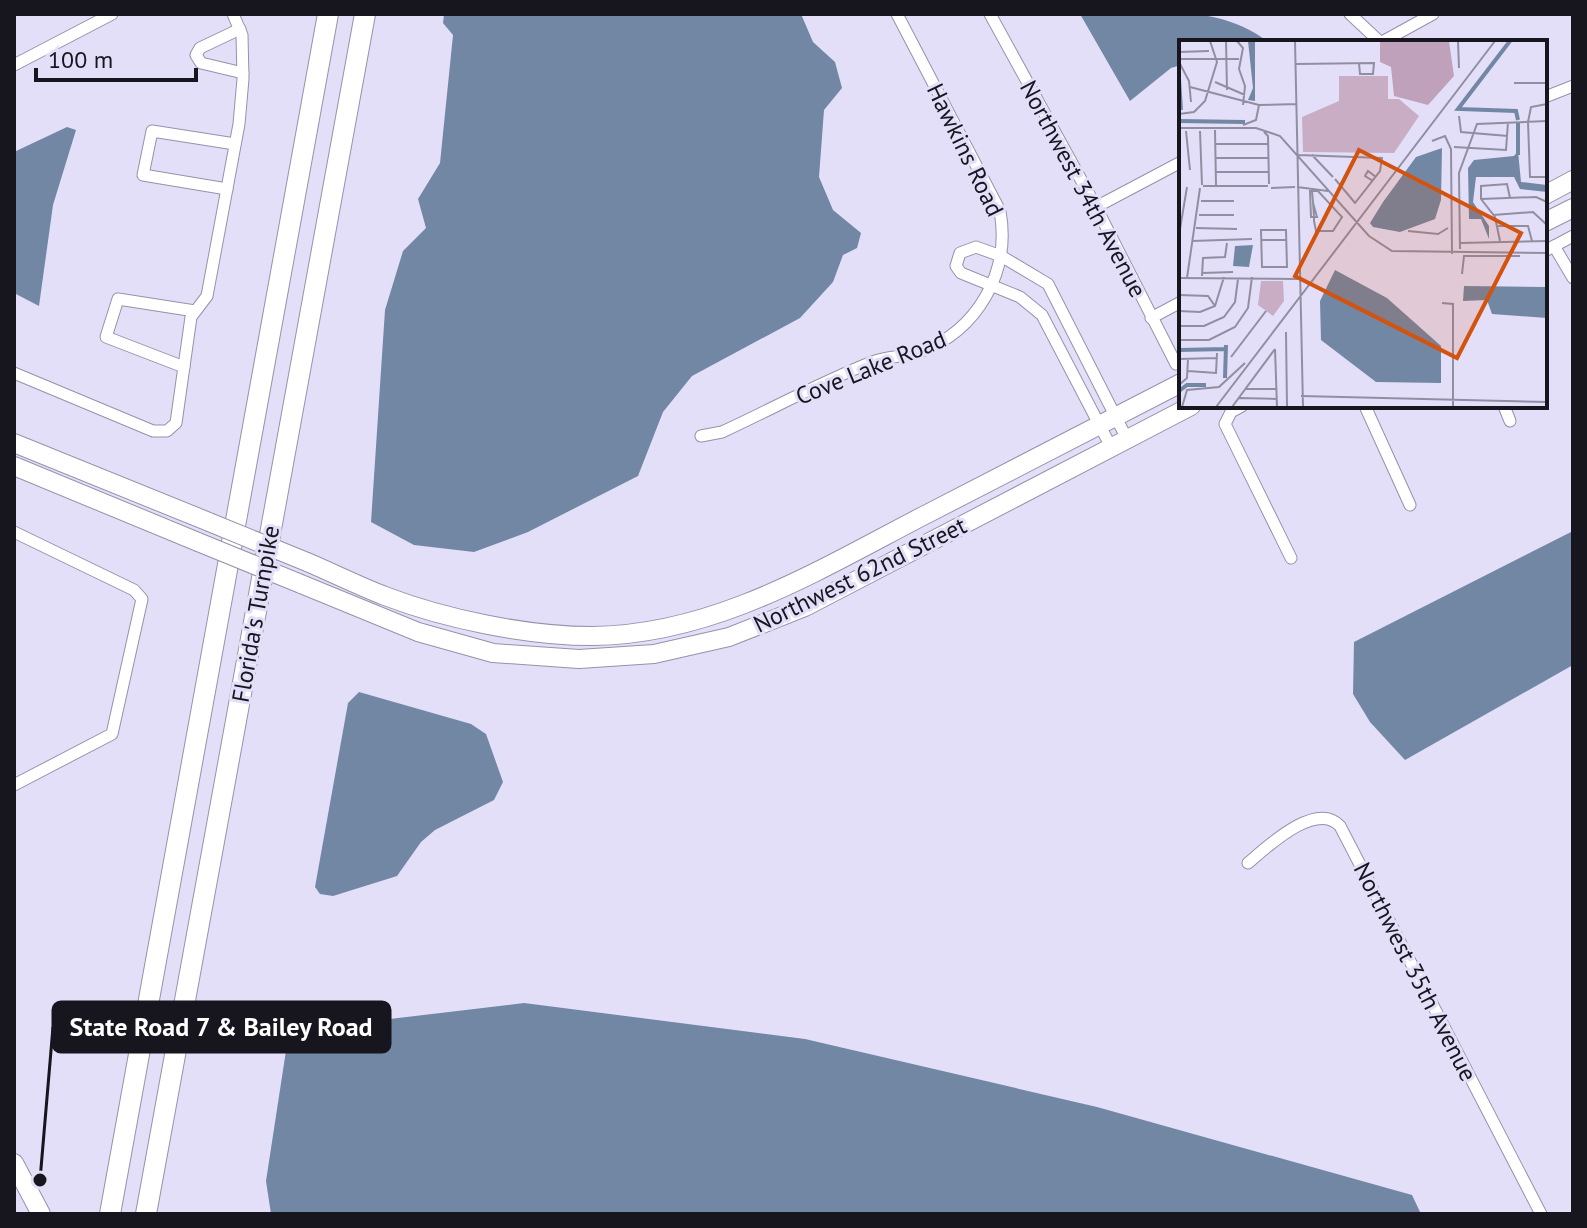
<svg xmlns="http://www.w3.org/2000/svg" width="1587" height="1228" font-family="'PT Sans',sans-serif">
  <style>
    .water { fill: #7287a4 }
    .lines { fill: none; stroke-linecap: round; stroke-linejoin: round }
    .minor-casing { stroke: #9692aa; stroke-width: 13 }
    .primary-casing { stroke: #9692aa; stroke-width: 20 }
    .motorway-casing { stroke: #9692aa; stroke-width: 22 }
    .minor { stroke: #fff; stroke-width: 11 }
    .primary { stroke: #fff; stroke-width: 18 }
    .motorway { stroke: #fff; stroke-width: 20 }
    .primary-bridge-casing { stroke: #9692aa; stroke-width: 20; stroke-linecap: butt }
    .primary-bridge { stroke: #fff; stroke-width: 18 }
    .labels { text-anchor: middle; stroke-width: 6; stroke-linejoin: round; paint-order: stroke }
    .street-label { font-size: 24px; fill: #17151e; stroke: #e4dff9 }
    .inset-river { fill: none; stroke: #7287a4; stroke-width: 4 }
    .inset-road { fill: none; stroke: #928ea1; stroke-width: 2 }
    .view { fill: #d3520e; fill-opacity: 0.15; stroke: #d3520e; stroke-width: 4 }
    .inset-edge { fill: none; stroke: #17151e; stroke-width: 4 }
    .leader { fill: none; stroke: #17151e; stroke-width: 3 }
    .callout-dot { fill: #17151e; stroke: #e4dff9; stroke-width: 3 }
    .callout { fill: #17151e; stroke: #17151e; stroke-width: 3 }
    .callout-label { font-size: 26px; text-anchor: middle; font-weight: bold; fill: #fff }
  </style>
  <rect width="100%" height="100%" fill="#e4dff9"/>
  <g class="water">
    <polygon points="444,14 801,14 813,42 835,62 842,88 824,110 819,177 833,210 861,233 857,248 843,255 833,282 800,318 692,376 663,412 638,476 528,532 474,552 414,545 371,522 385,310 403,251 426,228 418,199 440,163 453,35 443,23"/>
    <path d="M 1080,14 C 1141,14 1217,1 1268,42 L 1181,42 L 1181,65 L 1171,68 L 1130,101 Z"/>
    <polygon points="67,127 76,130 53,205 39,306 14,293 14,152"/>
    <polygon points="1573,531 1573,665 1405,760 1370,722 1353,694 1354,642"/>
    <polygon points="359,692 471,724 486,734 503,782 494,800 435,830 421,842 397,876 333,896 320,894 315,887 348,703"/>
    <polygon points="524,1003 805,1039 1097,1107 1412,1195 1421,1214 271,1214 266,1181 289,1031"/>
  </g>
  <g class="lines">
    <defs>
      <g id="minor">
        <polyline points="990,14 1096,207 1176,364"/>
        <polyline points="1350,14 1380,42"/>
        <polyline points="240,29 200,48 196,55 201,63 243,73"/>
        <polyline points="1382,42 1433,14"/>
        <polyline points="14,65 112,14"/>
        <polyline points="1545,97 1573,86"/>
        <polyline points="227,189 143,175 152,131 235,144"/>
        <polyline points="1096,207 1181,162"/>
        <polyline points="1554,246 1573,278"/>
        <polyline points="1545,251 1573,236"/>
        <polyline points="1151,318 1181,302"/>
        <polyline points="184,367 106,337 118,299 195,311"/>
        <polyline points="14,373 153,431 167,431 176,423 191,317 207,296 239,124 243,79 242,35 233,14"/>
        <polyline points="1242,406 1231,412 1225,424 1291,558"/>
        <polyline points="1365,406 1410,505"/>
        <polyline points="1504,406 1510,421"/>
        <path d="M 701,436 L 722,432 C 772,409 821,382 872,362 C 887,356 904,357 920,352 C 978,330 1011,272 1000,211 L 897,14"/>
        <polyline points="1111,447 1042,315 1020,297 961,273 956,266 960,253 976,247 1001,256 1048,284 1127,439"/>
        <polyline points="14,532 134,590 142,599 112,734 14,785"/>
        <path d="M 1248,863 C 1267,847 1316,800 1340,826 L 1541,1214"/>
      </g>
      <g id="primary">
        <polyline points="1545,195 1573,180"/>
        <polyline points="1545,222 1573,208"/>
        <polyline points="14,443 209,522"/>
        <polyline points="14,466 198,542"/>
        <path d="M 307,562 C 333,573 359,586 385,596 C 445,619 527,636 592,636 C 714,635 819,570 923,516 C 1009,471 1095,427 1181,383"/>
        <polyline points="301,584 418,632 493,653 579,659 654,654 729,637 805,607 1191,406"/>
        <polyline points="14,1163 41,1214"/>
      </g>
      <g id="motorway">
        <polyline points="110,1214 328,14"/>
        <polyline points="146,1214 365,14"/>
      </g>
    </defs>
    <use href="#minor" class="minor-casing"/>
    <use href="#primary" class="primary-casing"/>
    <use href="#motorway" class="motorway-casing"/>
    <use href="#minor" class="minor"/>
    <use href="#primary" class="primary"/>
    <use href="#motorway" class="motorway"/>
    <defs>
      <g id="primary-bridge">
        <polyline points="209,522 307,562"/>
        <polyline points="198,542 301,584"/>
      </g>
    </defs>
    <use href="#primary-bridge" class="primary-bridge-casing"/>
    <use href="#primary-bridge" class="primary-bridge"/>
  </g>
  <g class="labels">
    <g class="street-label">
      <text transform="translate(965 150) rotate(64)" y="8">Hawkins Road</text>
      <text transform="translate(1083 189) rotate(62)" y="8">Northwest 34th Avenue</text>
      <text transform="translate(871 368) rotate(-22)" y="8">Cove Lake Road</text>
      <text transform="translate(860 575) rotate(-26)" y="8">Northwest 62nd Street</text>
      <text transform="translate(256 614) rotate(-80)" y="8">Florida's Turnpike</text>
      <text transform="translate(1415 972) rotate(63)" y="8">Northwest 35th Avenue</text>
    </g>
  </g>
  <g transform="translate(1179 40)">
    <rect width="368" height="368" fill="#e4dff9"/>
    <path d="M 160,36 L 209,36 L 209,59 L 220,59 L 240,76 L 215,113 L 124,112 L 123,77 L 160,61 ZM 82,241 L 104,241 L 105,261 L 94,276 L 79,265 Z" fill="#c9adc5"/>
    <path d="M 201,1 L 270,1 L 275,36 L 249,65 L 215,56 L 212,27 L 201,22 Z" fill="#c0a1bb"/>
    <path d="M 69,1 L 76,1 L 76,61 L 69,60 L 74,48 ZM 263,108 L 262,160 L 256,179 L 221,192 L 194,187 L 191,183 L 204,162 L 237,117 ZM 339,111 L 342,142 L 368,145 L 368,152 L 341,149 L 335,137 L 297,137 L 294,162 L 310,186 L 310,199 L 302,179 L 290,179 L 289,128 L 295,120 L 335,116 ZM 74,205 L 70,227 L 54,226 L 56,206 ZM 156,230 L 208,258 L 262,306 L 262,343 L 197,342 L 142,300 L 141,261 ZM 285,246 L 368,247 L 368,278 L 313,274 L 308,260 L 284,261 Z" fill="#7287a4"/>
    <path class="inset-river" d="M 331,1 L 279,69 L 337,71 L 339,80M 0,39 L 2,70M 0,81 L 66,82M 339,83 L 339,115M 0,310 L 47,309M 46,338 L 47,305M 0,351 L 8,345 L 27,345"/>
    <path class="inset-road" d="M 47,1 L 48,50M 58,1 L 64,8 L 60,29 L 66,46 L 64,65M 116,1 L 124,367M 279,1 L 280,28M 0,12 L 30,11M 0,19 L 60,19M 0,22 L 10,41 L 12,62M 117,24 L 195,23 L 194,34 L 181,34 L 180,23M 36,42 L 66,55M 335,43 L 368,43M 11,47 L 80,65M 368,64 L 352,67 L 349,82 L 351,137 L 368,137M 0,74 L 15,72 L 26,61 L 38,22 L 31,1M 280,76 L 282,92 L 329,96M 64,85 L 77,80 L 80,65 L 118,64M 0,88 L 77,88 L 101,96 L 190,196 L 213,211 L 368,213M 36,90 L 37,145M 7,91 L 11,130M 21,91 L 23,145M 85,92 L 89,96 L 90,144M 253,101 L 266,96 L 272,109 L 273,214M 36,104 L 89,104M 275,107 L 327,110 L 329,82M 119,115 L 203,118 L 201,131 L 176,163 L 156,139M 133,115 L 154,137M 36,118 L 90,118M 37,132 L 90,132M 194,141 L 186,136 L 189,131 L 197,137M 24,146 L 89,146M 118,147 L 149,151M 92,148 L 116,147M 133,151 L 134,162 L 135,177 L 135,181 L 137,191 L 154,191 L 163,177 L 139,151 L 131,151 L 132,177 L 138,177 L 134,163M 302,159 L 357,157 L 368,162M 22,161 L 55,161M 20,175 L 55,175M 314,175 L 354,172 L 368,185M 319,186 L 349,186 L 353,201M 17,188 L 58,189M 1,189 L 8,147M 82,190 L 107,190 L 108,227 L 83,227 ZM 229,191 L 259,194 L 269,188M 82,200 L 108,200M 13,201 L 73,199M 321,201 L 316,177 L 302,159 L 302,146 L 328,144 L 331,158M 281,203 L 368,201M 281,209 L 280,133 L 298,84 L 368,81M 23,233 L 54,232M 283,234 L 285,216 L 341,216M 23,236 L 24,218 L 46,217 L 48,203M 0,238 L 121,239M 8,238 L 21,148M 0,255 L 29,256 L 36,266M 263,263 L 274,264 L 274,367M 0,271 L 21,272 L 36,266 L 45,237M 0,286 L 25,286 L 45,277 L 56,262 L 59,239M 107,292 L 108,367M 0,300 L 30,300 L 56,287 L 69,268 L 73,237M 96,309 L 98,367M 52,317 L 87,271M 0,319 L 38,318M 9,331 L 37,333 L 38,313M 0,345 L 8,338 L 9,319M 67,349 L 98,349M 122,356 L 368,362M 59,358 L 98,359M 3,367 L 8,350 L 40,347 L 66,323M 37,367 L 316,1M 53,367 L 96,309"/>
    <path class="view" d="M 180,110 L 342,193 L 278,318 L 116,236 Z"/>
    <rect width="368" height="368" class="inset-edge"/>
  </g>
  <path class="leader" d="M40 1180L53 1027"/>
  <circle class="callout-dot" cx="40" cy="1180" r="8"/>
  <rect class="callout" x="53" y="1002" width="337" height="50" rx="8"/>
  <g class="callout-label">
    <text x="221" y="1036">State Road 7 &amp; Bailey Road</text>
  </g>
  <rect width="1587" height="1228" fill="none" stroke="#17151e" stroke-width="32"/>
  <path d="M36 68v12h160v-12" fill="none" stroke="#17151e" stroke-width="4"/>
  <text x="48" y="68" font-size="24" fill="#17151e" stroke="#e4dff9" stroke-width="6" paint-order="stroke">100 m</text>
</svg>
